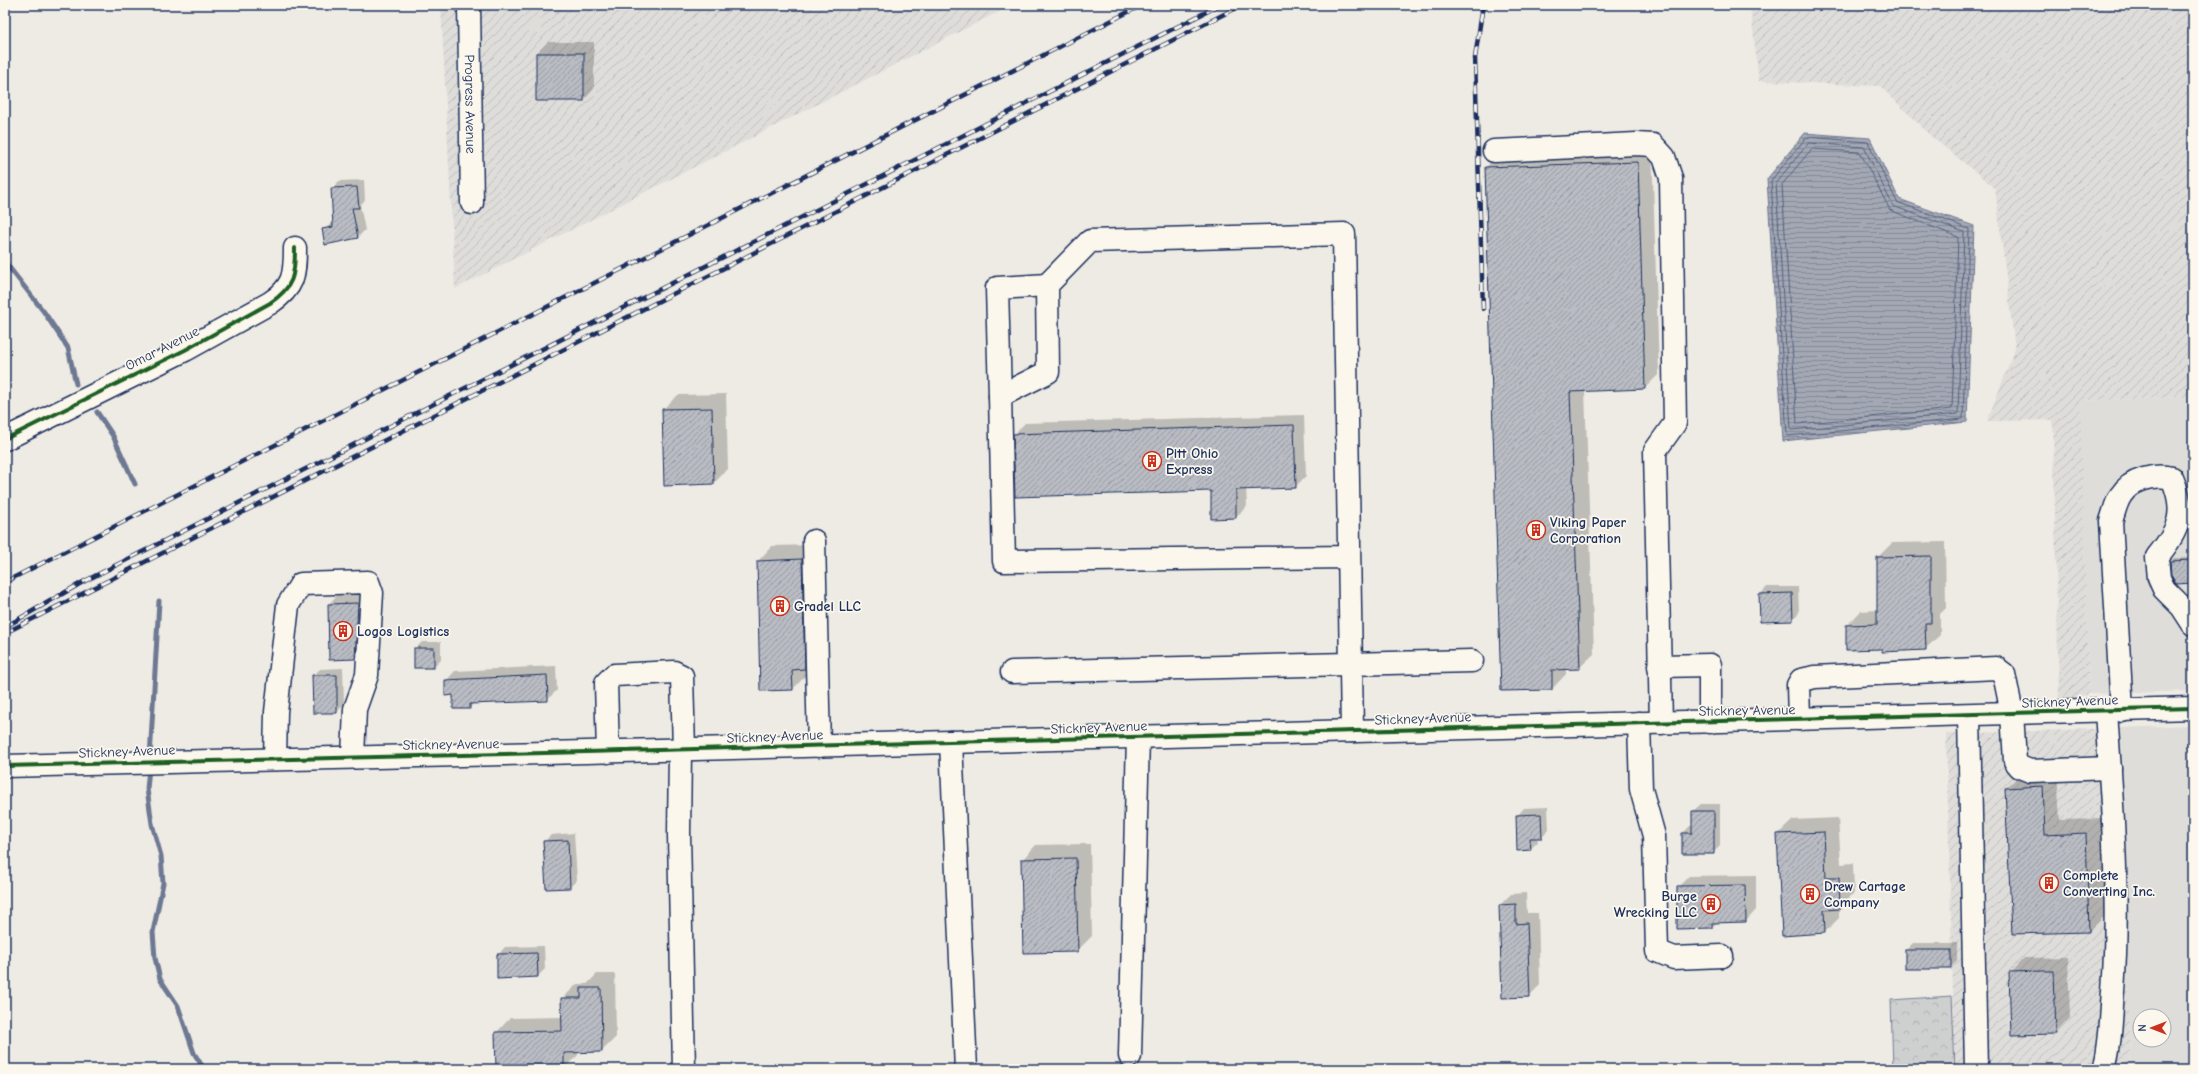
<svg xmlns="http://www.w3.org/2000/svg" width="2198" height="1074" font-family="'Comic Neue',sans-serif">
  <style>
    .built { fill: #deddda; fill-rule: evenodd }
    .industrial { fill: url(#industrial-furrows) }
    .forest { fill: url(#forest-crowns); stroke: #747f96 }
    .water { fill: url(#water-rules); stroke: #6d7892 }
    .shadow { fill: #0003 }
    .lines { fill: none; stroke-linecap: round; stroke-linejoin: round }
    .shore { stroke: #515f80; stroke-width: 1 }
    .stream { stroke: #6d7892; stroke-width: 5 }
    .building { fill: url(#building-hatch); stroke: #1b2f5e }
    .minor-casing { stroke: #1b2f5e; stroke-width: 25 }
    .minor { stroke: #fbf7ec; stroke-width: 22 }
    .rail-casing { stroke: #1b2f5e; stroke-width: 4.5 }
    .rail { stroke: #fbf7ec; stroke-width: 3; stroke-dasharray: 9; stroke-linecap: butt }
    .cycleway-casing { stroke: #fbf7ec; stroke-width: 6 }
    .cycleway { stroke: #1b5e20; stroke-width: 4 }
    .labels { text-anchor: middle; stroke-width: 3.5; stroke-linejoin: round; paint-order: stroke }
    .street-label { font-size: 14px; fill: #1b2f5e; stroke: #fbf7ec }
    .poi-label { font-size: 14px; font-weight: bold; fill: #1b2f5e; stroke: #fbf7ec; text-anchor: start }
  </style>
  <defs>
    <pattern id="industrial-furrows" width="10" height="10" patternUnits="userSpaceOnUse"><rect width="10" height="10" fill="#deddda"/><path d="M-1 1l2-2M0 10L10 0M9 11l2-2" fill="none" stroke="#bebebe"/></pattern>
    <pattern id="forest-crowns" width="20" height="18" patternUnits="userSpaceOnUse"><rect width="20" height="18" fill="#cecfcf"/><path d="M2 6a3 3 0 1 1 6 0M12 15a3 3 0 1 1 6 0" fill="none" stroke="#b0b2b4"/></pattern>
    <pattern id="water-rules" width="6" height="5" patternUnits="userSpaceOnUse"><rect width="6" height="5" fill="#a3a8b4"/><path d="M0 2.5h6" fill="none" stroke="#848996"/></pattern>
    <pattern id="building-hatch" width="6" height="6" patternUnits="userSpaceOnUse"><rect width="6" height="6" fill="#b9bcc3"/><path d="M-1 1l2-2M0 6l6-6M5 7l2-2" fill="none" stroke="#9699a2"/></pattern>
  </defs>
  <rect width="100%" height="100%" fill="#eeebe4"/>
  <filter id="ink" filterUnits="userSpaceOnUse"><feTurbulence type="fractalNoise" baseFrequency=".025" numOctaves="2"/><feDisplacementMap in="SourceGraphic" scale="8" xChannelSelector="R" yChannelSelector="G"/><feConvolveMatrix kernelMatrix="1 2 1 2 8 2 1 2 1" color-interpolation-filters="sRGB"/></filter>
  <g filter="url(#ink)">
    <g class="built">
      <polygon points="2193,397 2193,691 2089,694 2079,401"/>
      <path d="M 2193,725 L 2193,1069 L 2130,1069 L 2120,728 ZM 2140,1016 L 2164,1016 L 2164,1040 L 2140,1040 Z"/>
    </g>
    <g class="industrial">
      <polygon points="441,5 1012,5 455,289"/>
      <polygon points="1750,5 2193,5 2193,397 2080,401 2089,694 2059,702 2053,420 1987,421 2015,349 1995,188 1932,137 1880,86 1759,81"/>
      <polygon points="2120,728 2130,1069 1955,1069 1946,734"/>
    </g>
    <polygon class="forest" points="1952,996 1955,1069 1893,1069 1891,1000"/>
    <polygon class="water" points="1805,133 1870,138 1899,199 1974,226 1967,422 1783,441 1767,179"/>
    <g class="shadow">
      <polygon points="548,42 594,42 594,89 584,100 537,53"/>
      <polygon points="1652,148 1659,374 1645,388 1585,390 1594,654 1579,668 1566,669 1566,674 1552,689 1486,167 1500,153"/>
      <polygon points="364,180 365,200 360,205 365,230 358,237 323,230 334,222 332,189 339,181"/>
      <polygon points="726,394 728,469 714,483 663,409 678,395"/>
      <polygon points="1304,415 1306,476 1295,487 1246,488 1247,506 1236,517 1212,490 1014,434 1025,423"/>
      <polygon points="1945,542 1946,608 1940,614 1940,635 1925,649 1883,648 1847,625 1861,611 1878,610 1878,557 1892,543"/>
      <polygon points="816,545 807,674 793,689 761,690 758,561 772,546"/>
      <polygon points="2174,558 2193,558 2193,582 2171,562"/>
      <polygon points="1767,587 1798,587 1799,613 1792,620 1760,595"/>
      <polygon points="369,592 366,647 355,658 330,659 329,604 339,593"/>
      <polygon points="422,642 441,642 441,660 434,667 415,649"/>
      <polygon points="556,666 557,690 547,700 475,702 469,708 454,694 446,681 455,671"/>
      <polygon points="343,668 344,704 337,712 314,712 313,676 320,669"/>
      <polygon points="2057,771 2060,820 2101,819 2104,916 2089,931 2013,933 2006,788 2021,774"/>
      <polygon points="1701,804 1720,804 1720,846 1713,853 1683,833 1690,826 1693,826 1693,811"/>
      <polygon points="1548,807 1549,830 1542,837 1537,837 1538,842 1530,849 1517,816 1524,808"/>
      <polygon points="1838,818 1841,864 1853,863 1854,893 1839,908 1839,918 1825,932 1778,834 1793,820"/>
      <polygon points="574,833 577,880 570,887 547,888 544,842 551,835"/>
      <polygon points="1090,844 1092,936 1077,951 1022,860 1036,845"/>
      <polygon points="1756,875 1756,910 1746,921 1718,922 1712,927 1678,887 1689,876"/>
      <polygon points="1526,893 1527,913 1538,913 1540,985 1529,996 1500,905 1511,894"/>
      <polygon points="1913,943 1957,943 1957,961 1950,968 1906,950"/>
      <polygon points="544,946 545,969 538,976 498,955 505,947"/>
      <polygon points="2068,957 2070,1018 2056,1033 2010,973 2024,958"/>
      <polygon points="597,974 615,974 616,1037 602,1051 578,1052 578,1055 564,1069 497,1069 496,1033 510,1018 563,1017 562,999 577,984 587,984"/>
    </g>
    <g class="lines">
      <g class="shore">
        <polygon points="1807,137 1868,142 1897,202 1969,229 1963,419 1787,436 1771,181"/>
        <polygon points="1809,143 1864,147 1893,206 1964,232 1958,414 1791,430 1776,183"/>
        <polygon points="1812,149 1860,152 1890,210 1958,237 1952,409 1797,424 1782,185"/>
      </g>
      <g class="stream">
        <polyline points="5,262 44,312 68,348 76,384"/>
        <polyline points="97,412 113,436 135,484"/>
        <polyline points="150,758 159,601"/>
        <polyline points="149,768 147,789 152,824 161,856 163,883 153,932 155,958 160,979 178,1006 194,1053 204,1069"/>
      </g>
    </g>
    <g class="building">
      <rect x="536" y="53" width="48" height="48"/>
      <polygon points="1638,162 1645,389 1570,392 1580,669 1552,670 1552,690 1501,691 1485,167"/>
      <polygon points="357,187 359,208 352,208 358,238 325,245 322,229 333,227 331,188"/>
      <polygon points="712,408 714,484 664,486 662,409"/>
      <polygon points="1294,425 1296,488 1236,490 1236,518 1211,519 1211,491 1015,497 1013,434"/>
      <polygon points="1931,556 1931,623 1925,623 1926,650 1882,652 1882,649 1846,650 1846,625 1877,624 1877,557"/>
      <polygon points="802,559 805,669 792,670 793,690 760,691 757,561"/>
      <polygon points="2193,560 2193,583 2176,584 2171,575 2170,561"/>
      <polygon points="1792,593 1793,621 1760,622 1759,594"/>
      <polygon points="358,603 355,659 329,660 328,604"/>
      <rect x="414" y="648" width="20" height="20"/>
      <polygon points="312,675 337,675 337,713 313,713"/>
      <polygon points="547,675 548,701 470,704 470,709 453,709 453,695 445,696 445,680"/>
      <polygon points="2043,786 2045,835 2086,833 2089,932 2012,934 2005,788"/>
      <polygon points="1692,811 1714,811 1714,854 1682,854 1682,833 1692,833"/>
      <polygon points="1541,814 1542,838 1530,838 1531,850 1517,851 1516,815"/>
      <polygon points="1824,832 1826,878 1839,878 1840,909 1824,910 1825,933 1782,936 1777,834"/>
      <polygon points="568,840 570,888 546,889 543,841"/>
      <polygon points="1076,858 1078,952 1023,953 1021,859"/>
      <polygon points="1745,885 1746,922 1712,923 1712,928 1677,929 1677,886"/>
      <polygon points="1516,904 1516,924 1527,923 1530,997 1502,998 1499,905"/>
      <rect x="1905" y="950" width="46" height="19"/>
      <polygon points="537,953 538,977 497,979 497,954"/>
      <polygon points="2043,971 2054,971 2056,1034 2011,1035 2009,972"/>
      <polygon points="581,988 601,988 602,1052 564,1053 564,1069 496,1069 495,1032 562,1031 561,998 581,998"/>
    </g>
    <g class="lines">
      <defs>
        <g id="minor">
          <path id="s1" d="M 469,5 L 472,203"/>
          <polyline points="1494,151 1636,144 1653,145 1664,157 1671,178 1675,423 1655,451 1661,723"/>
          <polyline points="1000,396 997,288 1047,285"/>
          <path d="M 5,439 L 185,350 L 270,303 C 294,287 295,275 295,248"/>
          <polyline points="814,541 819,746"/>
          <polyline points="1349,557 1004,561 1000,396 1048,372 1047,285 1090,241 1344,234 1352,731"/>
          <polyline points="1659,666 1710,665 1710,722"/>
          <polyline points="1012,672 1472,661"/>
          <path d="M 2122,711 L 2111,521 C 2114,513 2116,502 2121,495 C 2131,479 2155,474 2172,478 C 2187,512 2179,530 2157,557 L 2159,578 L 2164,589 L 2182,607 L 2193,624"/>
          <polyline points="1969,715 1976,1069"/>
          <polyline points="1799,719 1798,685 1801,680 1815,677 1996,668 2004,674 2012,713 2015,761 2020,767 2030,771 2110,768"/>
          <polyline points="1639,723 1641,789 1654,836 1657,951 1674,958 1722,956"/>
          <polyline points="951,742 966,1069"/>
          <polyline points="680,750 679,835 684,1069"/>
          <polyline points="608,752 606,683 614,675 674,672 682,676 684,750"/>
          <polyline points="275,759 276,712 288,605 301,584 368,582 372,593 367,675 355,709 353,757"/>
          <polyline points="5,766 586,752 2193,708"/>
          <polyline points="1130,1056 1138,737"/>
          <path d="M 2104,1069 C 2111,1044 2111,1016 2113,991 C 2120,897 2112,804 2106,711"/>
        </g>
      </defs>
      <use href="#minor" class="minor-casing"/>
      <use href="#minor" class="minor"/>
      <defs>
        <g id="rail">
          <polyline points="1483,309 1475,58 1483,5"/>
          <polyline points="5,582 1142,5"/>
          <polyline points="5,627 83,582 1220,5"/>
          <polyline points="5,633 1242,5"/>
        </g>
      </defs>
      <use href="#rail" class="rail-casing"/>
      <use href="#rail" class="rail"/>
      <defs>
        <g id="cycleway">
          <path d="M 5,439 L 185,350 L 270,303 C 294,287 295,275 295,248"/>
          <polyline points="5,766 586,752 2193,708"/>
        </g>
      </defs>
      <use href="#cycleway" class="cycleway-casing"/>
      <use href="#cycleway" class="cycleway"/>
    </g>
  </g>
  <defs>
    <symbol id="building-ring" viewBox="-11 -11 22 22"><circle r="9.5" fill="#fbf7ec" stroke="#c8321e" stroke-width="1.5"/><path d="M-4-6H4V6H1V3H-1V6H-4ZM-2.5-4.3h1.7v1.8h-1.7ZM.8-4.3h1.7v1.8H.8ZM-2.5-1h1.7V.8h-1.7ZM.8-1h1.7V.8H.8Z" fill="#c8321e"/></symbol>
  </defs>
  <g fill-rule="evenodd">
    <use href="#building-ring" x="1141" y="450" width="22" height="22"/>
    <use href="#building-ring" x="1525" y="519" width="22" height="22"/>
    <use href="#building-ring" x="769" y="595" width="22" height="22"/>
    <use href="#building-ring" x="332" y="620" width="22" height="22"/>
    <use href="#building-ring" x="2038" y="872" width="22" height="22"/>
    <use href="#building-ring" x="1799" y="883" width="22" height="22"/>
    <use href="#building-ring" x="1700" y="893" width="22" height="22"/>
  </g>
  <g class="labels">
    <g class="street-label">
      <text dy="5" stroke="none"><textPath href="#s1" startOffset="99">Progress Avenue</textPath></text>
      <text transform="translate(162 348) rotate(-27)" y="5">Omar Avenue</text>
      <text transform="translate(2070 701) rotate(-2)" y="5">Stickney Avenue</text>
      <text transform="translate(1747 710) rotate(-1)" y="5">Stickney Avenue</text>
      <text transform="translate(1423 718) rotate(-2)" y="5">Stickney Avenue</text>
      <text transform="translate(1099 727) rotate(-2)" y="5">Stickney Avenue</text>
      <text transform="translate(775 736) rotate(-2)" y="5">Stickney Avenue</text>
      <text transform="translate(451 744) rotate(-1)" y="5">Stickney Avenue</text>
      <text transform="translate(127 751) rotate(-2)" y="5">Stickney Avenue</text>
    </g>
    <g class="poi-label">
      <text x="1166" y="458">Pitt Ohio<tspan x="1166" dy="16">Express</tspan></text>
      <text x="1550" y="527">Viking Paper<tspan x="1550" dy="16">Corporation</tspan></text>
      <text x="794" y="611">Gradel LLC</text>
      <text x="357" y="636">Logos Logistics</text>
      <text x="2063" y="880">Complete<tspan x="2063" dy="16">Converting Inc.</tspan></text>
      <text x="1824" y="891">Drew Cartage<tspan x="1824" dy="16">Company</tspan></text>
      <text x="1697" y="901" text-anchor="end">Burge<tspan x="1697" dy="16">Wrecking LLC</tspan></text>
    </g>
  </g>
  <rect width="2198" height="1074" fill="none" stroke="#fbf7ec" stroke-width="20"/>
  <rect x="10" y="10" width="2178" height="1054" fill="none" stroke="#1b2f5e" stroke-width="1.5" filter="url(#ink)"/>
  <g transform="translate(2152 1028) rotate(270)"><circle r="19" fill="#fbf7ec" stroke="#a1a7b3"/>
  <path d="M0-3L7 15L0 10L-7 15Z" fill="#c8321e"/>
  <text y="-6" font-size="11" font-weight="bold" text-anchor="middle" fill="#1b2f5e">N</text>
  </g>
</svg>
